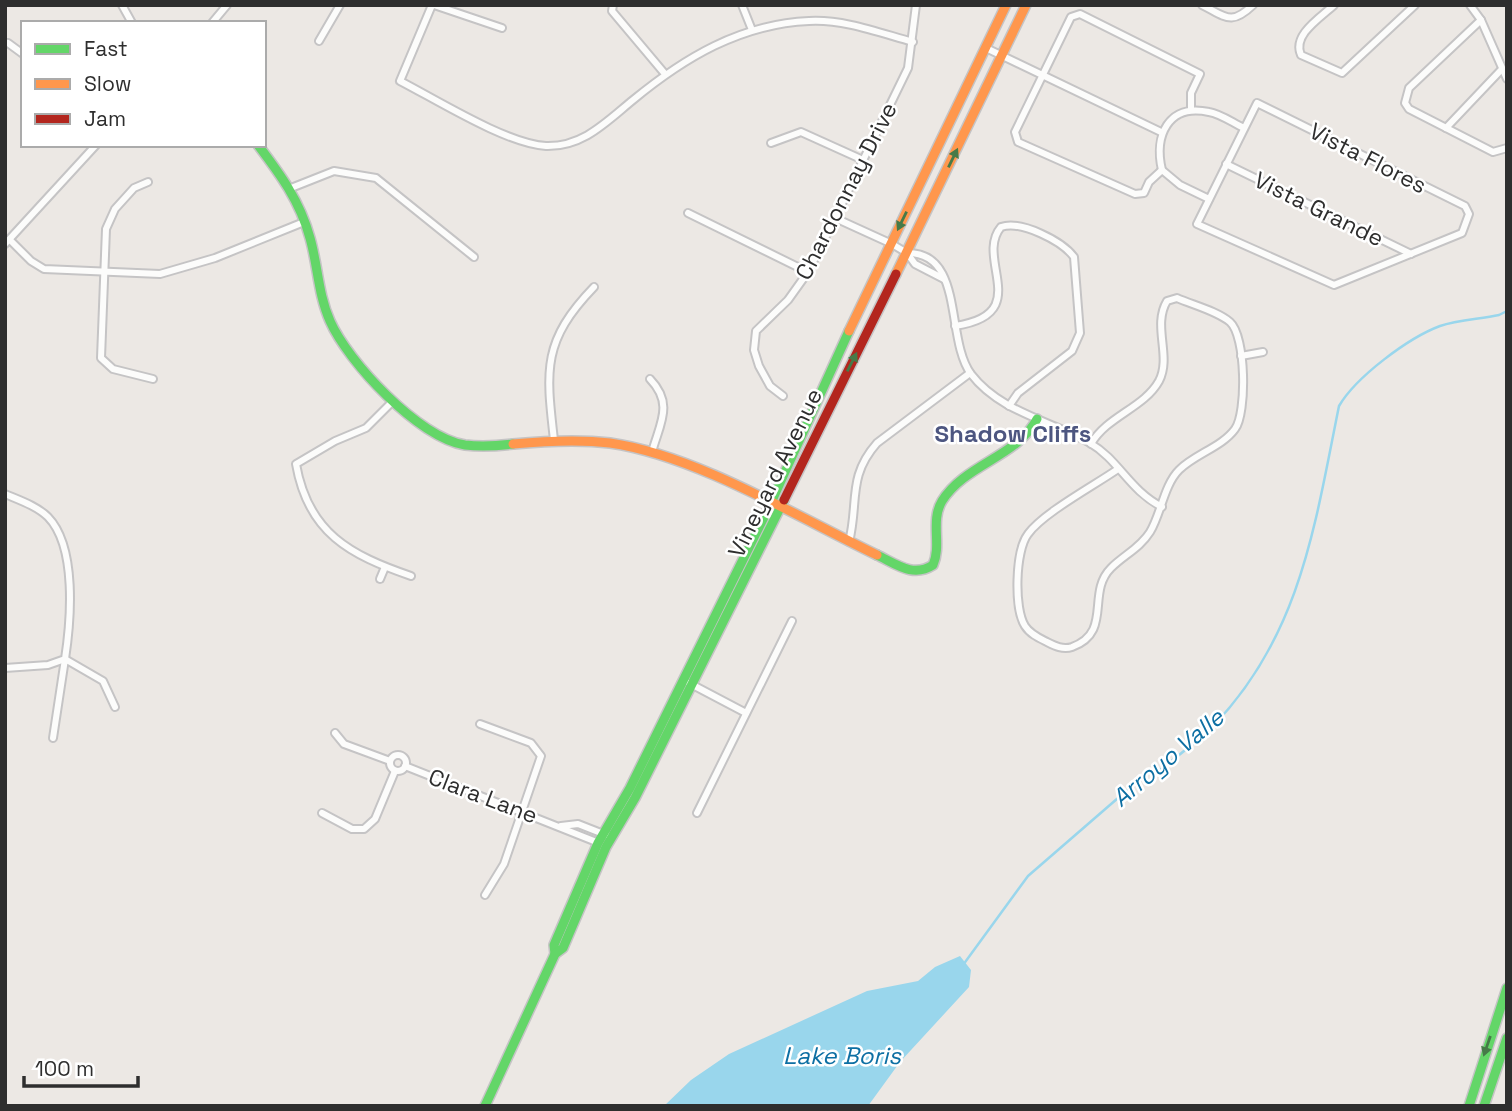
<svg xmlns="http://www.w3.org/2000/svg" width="1512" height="1111" font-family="'Space Grotesk',sans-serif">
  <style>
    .water { fill: #99d6ec }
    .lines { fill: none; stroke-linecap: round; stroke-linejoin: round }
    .stream { stroke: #99d6ec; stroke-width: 2.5 }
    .street-casing { stroke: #c5c4c5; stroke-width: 10 }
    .fast-casing { stroke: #c5c4c5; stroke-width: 12 }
    .slow-casing { stroke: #c5c4c5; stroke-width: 12 }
    .jam-casing { stroke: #c5c4c5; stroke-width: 12 }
    .street { stroke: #fcfcfb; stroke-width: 6 }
    .fast { stroke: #63d668; stroke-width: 9 }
    .slow { stroke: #ff974d; stroke-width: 9 }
    .jam { stroke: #b3261e; stroke-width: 9 }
    .oneway { fill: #467a48 }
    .labels { text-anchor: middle; stroke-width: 5; stroke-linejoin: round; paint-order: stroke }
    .street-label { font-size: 23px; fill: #2e2e2e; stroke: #fff }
    .neighbourhood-label { font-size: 24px; font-weight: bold; fill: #4d5680; stroke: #fff }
    .water-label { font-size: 24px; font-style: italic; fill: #0d6fa3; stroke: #fff }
  </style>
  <rect width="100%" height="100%" fill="#ece8e4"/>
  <polygon class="water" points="960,956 971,970 969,987 900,1062 868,1106 664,1106 691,1080 729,1054 867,991 918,981 935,967"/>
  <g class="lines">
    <path class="stream" d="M 963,965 L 1028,876 L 1148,772 L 1159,771 C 1177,756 1197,742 1213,726 C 1301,635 1315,524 1339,406 C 1356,377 1408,338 1440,326 C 1458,320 1481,319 1499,315 L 1507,311"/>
    <defs>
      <g id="street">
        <polyline points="122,5 132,23"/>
        <path d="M 432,5 L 400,81 C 437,100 507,144 546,146 C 583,147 606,122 633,100 C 684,58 740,24 809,21 C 844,19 880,33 913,42"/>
        <polyline points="434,5 502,28"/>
        <polyline points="613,5 612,11 665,74"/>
        <polyline points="742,5 752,30"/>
        <path d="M 1202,5 C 1226,17 1231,26 1253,5"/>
        <path d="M 1334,5 C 1320,18 1292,35 1301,55 L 1342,73 L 1415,5"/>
        <polyline points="1470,5 1481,20 1507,79"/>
        <polyline points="1481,20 1409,88 1405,103 1409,109 1493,152 1507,148"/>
        <polyline points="212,23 227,5"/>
        <polyline points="319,41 340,5"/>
        <polyline points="8,43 23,54"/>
        <polyline points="986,48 1161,132"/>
        <polygon points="1257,103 1465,206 1469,214 1462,233 1334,285 1197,224"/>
        <polyline points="1446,128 1502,69"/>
        <polyline points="771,143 801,132 863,160"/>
        <polyline points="1226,164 1411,254"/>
        <polyline points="1162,170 1149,182 1144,193 1135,194 1018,142 1015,132 1071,17 1080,14 1200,74 1191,93 1191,110"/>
        <polyline points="148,182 134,188 115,209 106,229 101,358 113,369 153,379"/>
        <polyline points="291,188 334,171 376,178 474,257"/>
        <path d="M 1209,199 L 1180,185 L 1162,170 C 1154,136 1168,103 1209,112 C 1221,114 1233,123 1244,128"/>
        <polyline points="688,213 808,272"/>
        <polyline points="835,218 892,244 907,253 915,264 944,279"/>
        <polyline points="10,240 31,261 44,269 160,274 215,258 304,222"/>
        <polyline points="5,244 96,145"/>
        <path d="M 907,253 C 965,252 945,339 971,374 C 1000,412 1051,421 1090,443 C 1119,460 1129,490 1162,507"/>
        <path d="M 955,326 C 1035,314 974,259 1001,227 C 1021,220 1062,241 1074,257 L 1080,333 L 1072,351 L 1018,393 L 1009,406"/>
        <polyline points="1241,356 1263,352"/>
        <path d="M 650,379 C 674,404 660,423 652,452"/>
        <polyline points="783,396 770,386 759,366 754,350 756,331 788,300 808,272 835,218 908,68 916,5"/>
        <path d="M 393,401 L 366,428 L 335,441 L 296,464 C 308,533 350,555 411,576"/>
        <path d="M 554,440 C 546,370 542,341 594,287"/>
        <path d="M 1091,444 C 1107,416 1144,408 1159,381 C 1172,356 1152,326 1167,301 L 1177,298 C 1193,305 1217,311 1230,322 C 1246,336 1247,413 1235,429 C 1222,447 1195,454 1179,470 C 1164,485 1161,514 1150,532 C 1140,548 1124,555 1111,568 C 1086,593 1113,632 1072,647 C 1063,650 1055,646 1047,642 C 1039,638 1030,634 1025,626 C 1014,609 1015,551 1028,534 C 1043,513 1095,485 1118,469"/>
        <path d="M 5,494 C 19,500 37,506 48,517 C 77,547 71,620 65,659 L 48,665 L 5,668"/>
        <path d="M 849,542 C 859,502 847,477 877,443 L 970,373"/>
        <polyline points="380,579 385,567"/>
        <polyline points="689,683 746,713"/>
        <polyline points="480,724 531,743 541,756 504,864 485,895"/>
        <polyline points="335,733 344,744 390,761"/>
        <polyline points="53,738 65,659 103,681 115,707"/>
        <circle cx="398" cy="763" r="8"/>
        <polyline points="405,766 599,843"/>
        <polyline points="322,813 352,829 364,829 375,819 395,771"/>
        <polyline points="697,813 792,621"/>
        <polyline points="561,826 578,824 606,835"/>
      </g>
      <g id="fast">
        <path d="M 258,145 C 280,174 300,201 310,238 C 318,266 318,294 330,321 C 348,362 419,438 465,445 C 481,447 497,446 513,444"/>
        <path d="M 877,555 C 896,564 913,578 933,565 C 942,545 930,521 942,501 C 965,464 1017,457 1037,419"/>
        <polyline points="555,954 554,945 598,843 630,788 770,505 849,331"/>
        <polyline points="485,1106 555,954 563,948 606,847 635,798 784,500"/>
        <polyline points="1469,1106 1507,988"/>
        <polyline points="1484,1106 1507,1038"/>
      </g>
      <g id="slow">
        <polyline points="896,274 1026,5"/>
        <polyline points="849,331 1006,5"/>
        <path d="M 513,444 C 545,441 578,439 610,443 C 695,455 798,517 877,555"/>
      </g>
      <polyline id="jam" points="784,500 896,274"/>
    </defs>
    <use href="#street" class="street-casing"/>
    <use href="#fast" class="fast-casing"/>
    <use href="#slow" class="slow-casing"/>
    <use href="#jam" class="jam-casing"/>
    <use href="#street" class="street"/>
    <use href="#fast" class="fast"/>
    <use href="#slow" class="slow"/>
    <use href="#jam" class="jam"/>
  </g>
  <defs><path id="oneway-solid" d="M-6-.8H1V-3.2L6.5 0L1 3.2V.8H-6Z" transform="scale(1.75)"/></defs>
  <g class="oneway">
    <use href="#oneway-solid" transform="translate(953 158) rotate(-64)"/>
    <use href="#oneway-solid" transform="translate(902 221) rotate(116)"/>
    <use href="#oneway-solid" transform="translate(852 362) rotate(-63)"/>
    <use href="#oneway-solid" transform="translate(1487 1046) rotate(109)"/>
  </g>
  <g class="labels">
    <g class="street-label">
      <text transform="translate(1368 158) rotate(27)" y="8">Vista Flores</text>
      <text transform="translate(846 191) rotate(-63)" y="8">Chardonnay Drive</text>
      <text transform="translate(1319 209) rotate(26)" y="8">Vista Grande</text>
      <text transform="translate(775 473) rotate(-64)" y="8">Vineyard Avenue</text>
      <text transform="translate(483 796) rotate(21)" y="8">Clara Lane</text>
    </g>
    <g class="neighbourhood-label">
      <text x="1013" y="442">Shadow Cliffs</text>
    </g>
    <g class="water-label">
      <text transform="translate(1168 758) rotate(-40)" y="8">Arroyo Valle</text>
      <text x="842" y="1064">Lake Boris</text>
    </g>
  </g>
  <rect width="1512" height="1111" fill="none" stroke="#2e2e2e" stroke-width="14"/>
  <rect x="21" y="21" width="245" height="126" fill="#ffffff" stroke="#ababab" stroke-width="2"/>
  <rect x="35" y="44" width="35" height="10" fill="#63d668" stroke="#ababab" stroke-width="2"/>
  <text x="84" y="56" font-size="21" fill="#2e2e2e">Fast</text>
  <rect x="35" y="79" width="35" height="10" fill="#ff974d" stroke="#ababab" stroke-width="2"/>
  <text x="84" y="91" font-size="21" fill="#2e2e2e">Slow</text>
  <rect x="35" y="114" width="35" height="10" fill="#b3261e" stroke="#ababab" stroke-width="2"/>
  <text x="84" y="126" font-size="21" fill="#2e2e2e">Jam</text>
  <path d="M24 1076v10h114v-10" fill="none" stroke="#2e2e2e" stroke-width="3.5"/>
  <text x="35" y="1076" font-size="21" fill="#2e2e2e" stroke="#ffffff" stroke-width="5" paint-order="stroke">100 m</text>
</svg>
